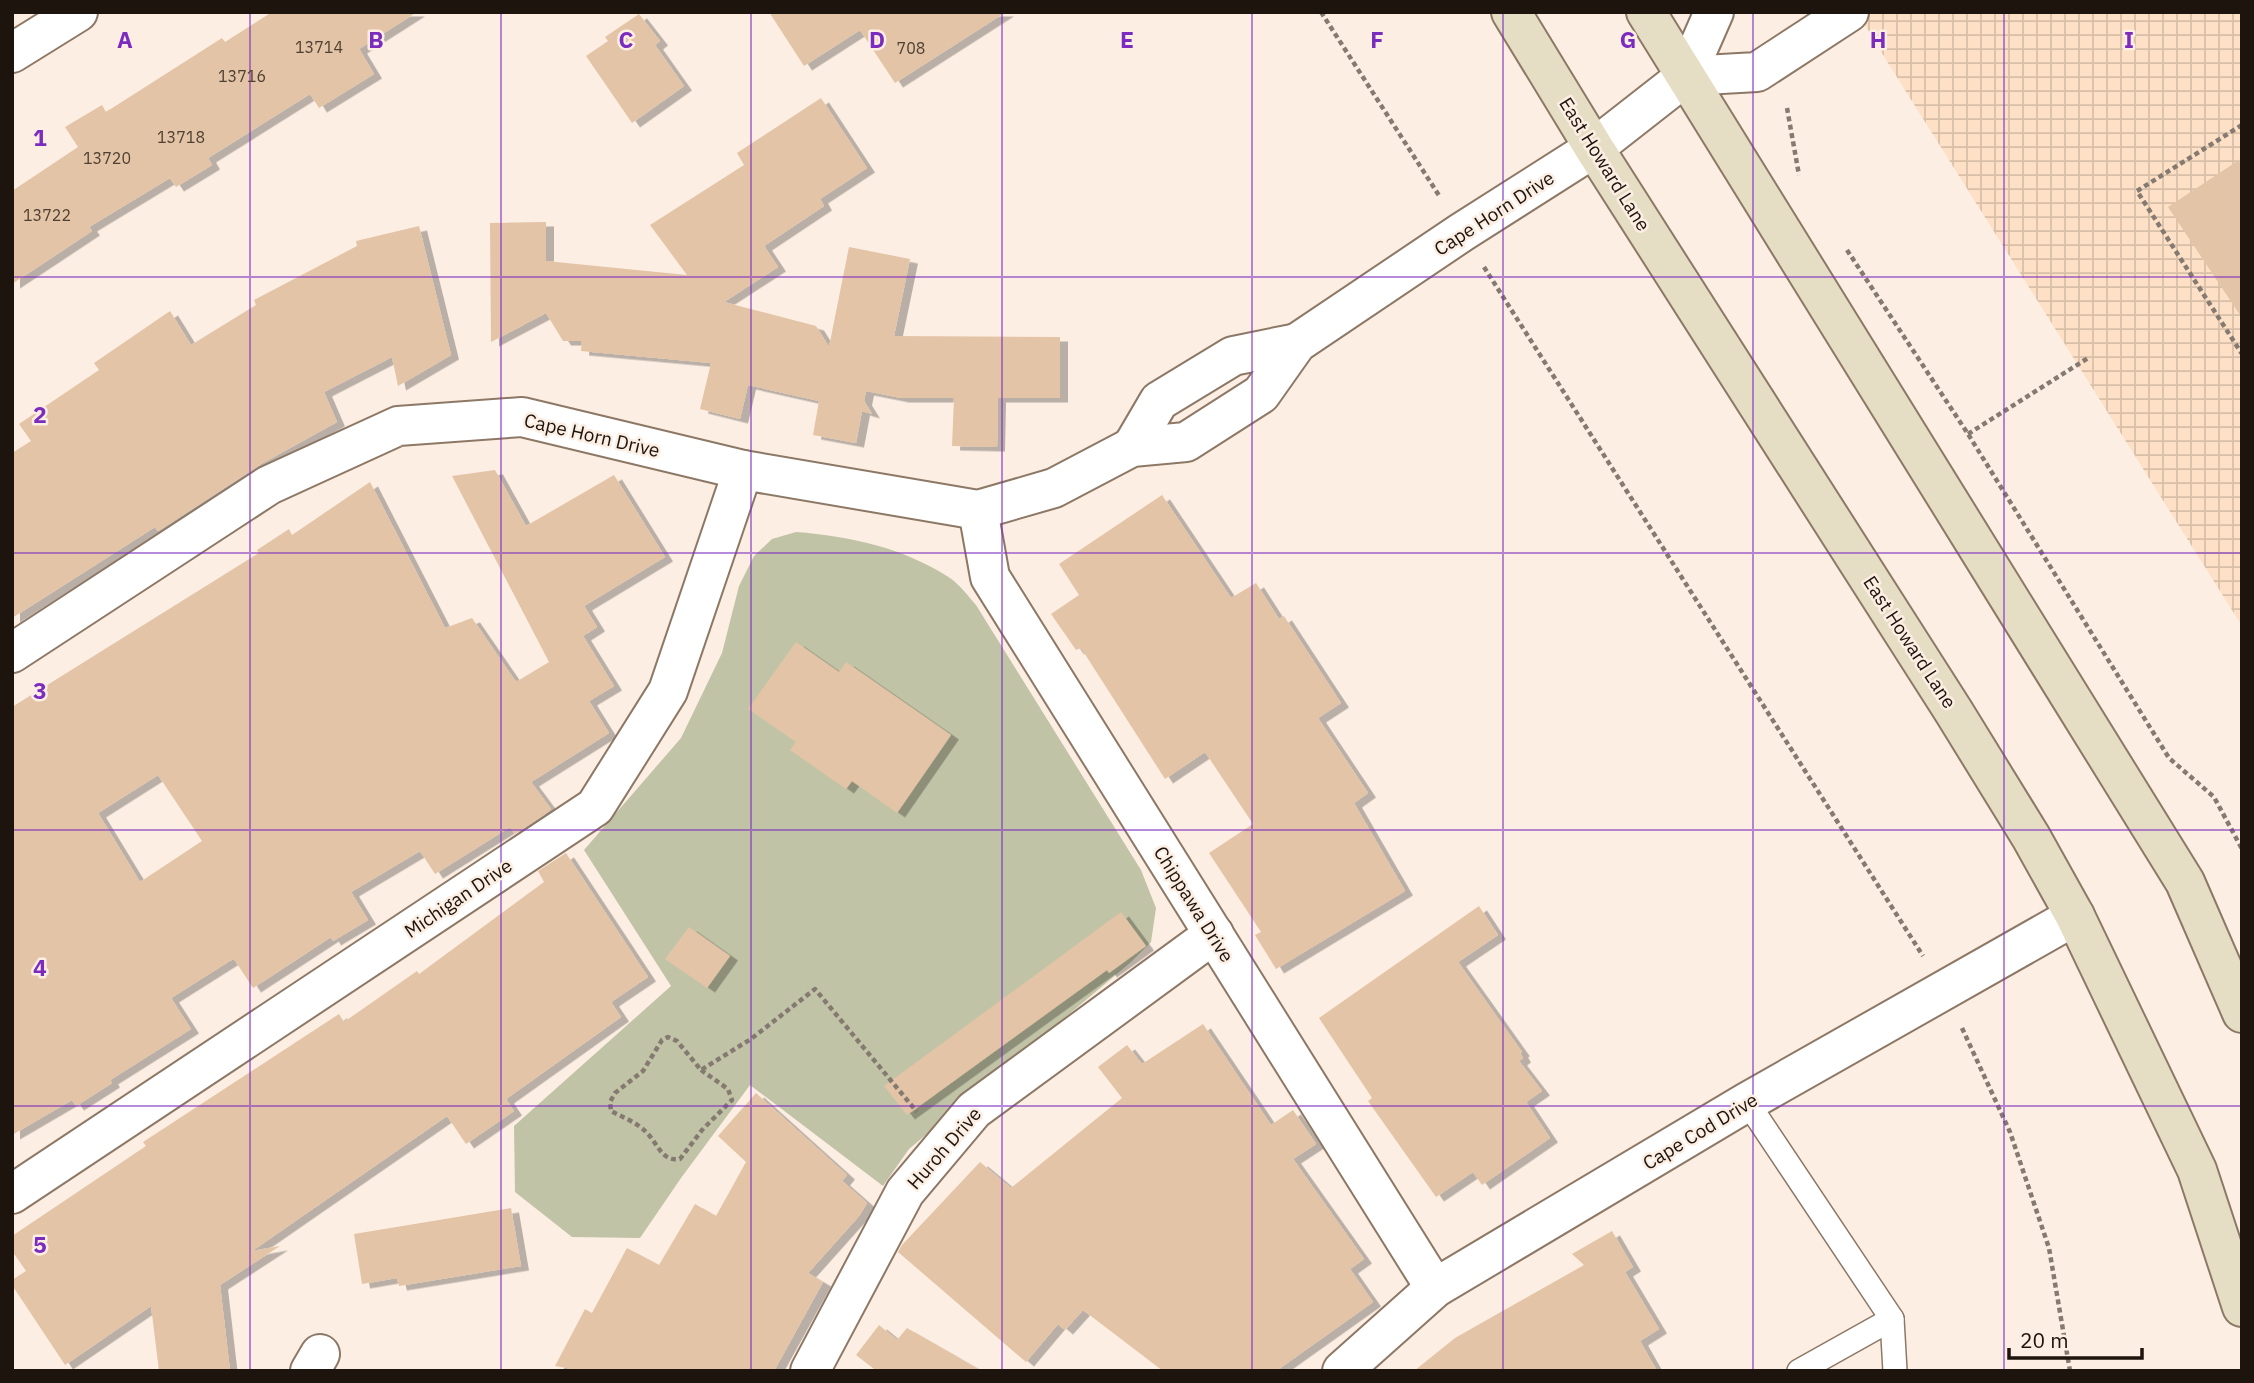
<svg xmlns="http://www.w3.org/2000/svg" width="2254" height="1383" font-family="'IBM Plex Sans',sans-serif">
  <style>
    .industrial { fill: url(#industrial-grid) }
    .park { fill: #c0c3a5 }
    .building { fill: #e4c4a6; fill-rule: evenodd; filter: url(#shadow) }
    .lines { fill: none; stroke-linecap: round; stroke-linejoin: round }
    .lane-casing { stroke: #8d7866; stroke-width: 26 }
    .street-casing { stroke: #8d7866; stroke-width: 42 }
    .secondary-casing { stroke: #8d7866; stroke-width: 42 }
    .path { stroke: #857a71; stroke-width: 4.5; stroke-dasharray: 5 3.5; stroke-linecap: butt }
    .lane { stroke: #fff; stroke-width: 23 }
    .street { stroke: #fff; stroke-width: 38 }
    .secondary { stroke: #e5dec5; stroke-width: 38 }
    .grid { fill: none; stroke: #7b2cbf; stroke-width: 2; stroke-opacity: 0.55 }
    .labels { text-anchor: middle; stroke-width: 5; stroke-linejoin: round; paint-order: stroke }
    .number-label { font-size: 16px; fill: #4e4033 }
    .street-label { font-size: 19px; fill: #1c140d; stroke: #fceee2 }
    .grid-label { font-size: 23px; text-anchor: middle; font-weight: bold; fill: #7b2cbf; stroke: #fceee2; stroke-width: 5; stroke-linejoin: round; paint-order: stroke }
  </style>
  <defs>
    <pattern id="industrial-grid" width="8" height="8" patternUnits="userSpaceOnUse" patternTransform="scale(1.75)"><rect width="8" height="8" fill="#fde0c5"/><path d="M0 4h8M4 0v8" fill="none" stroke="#d8bfa8"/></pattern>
    <filter id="shadow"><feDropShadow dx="8" dy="4.5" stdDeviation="0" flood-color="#0004"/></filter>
  </defs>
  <rect width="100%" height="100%" fill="#fceee2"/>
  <polygon class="industrial" points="1857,12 2242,12 2242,626 1888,63"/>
  <path class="park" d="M 796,532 C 850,536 904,548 950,578 C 960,585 968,596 976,605 L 1141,870 L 1156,908 L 1151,942 L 1131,962 L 909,1149 L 883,1186 L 750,1085 L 681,1178 L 640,1238 L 572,1237 L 515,1192 L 514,1126 L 671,986 L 584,850 L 681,738 L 722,653 L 739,586 L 754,556 L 772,539 Z"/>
  <g class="building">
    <polygon points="272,12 417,12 359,49 374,74 319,108 310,94 208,158 212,165 176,187 170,178 89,227 92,231 12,284 12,191 78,147 65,127 102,105 106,112 222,38 225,42"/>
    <polygon points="769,12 1006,12 895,83 860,30 804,66"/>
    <polygon points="639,14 660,41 655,45 684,86 632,123 586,56 608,41 605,37"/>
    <polygon points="821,98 867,168 820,199 824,206 764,246 778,267 724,302 816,326 829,347 849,247 910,259 894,336 1060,337 1060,398 998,398 997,447 952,446 954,398 901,398 866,391 864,401 872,414 862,411 856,443 813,435 819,401 748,385 740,419 700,409 711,363 581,351 582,341 563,341 546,313 491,342 490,223 546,222 546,261 687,275 650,225 744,165 737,153"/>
    <polygon points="2242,158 2242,318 2168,207"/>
    <polygon points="419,226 451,355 398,386 392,357 324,392 337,422 261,464 158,531 155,527 12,618 12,453 31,441 19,424 99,370 94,363 170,311 191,345 256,305 254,300 357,246 356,241"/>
    <path d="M 495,470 L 526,526 L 614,475 L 665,557 L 584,606 L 597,627 L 583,636 L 614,686 L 589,701 L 609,733 L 531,782 L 551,809 L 542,816 L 515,834 L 510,827 L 435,874 L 420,851 L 351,892 L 368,920 L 333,941 L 331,937 L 253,988 L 234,959 L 228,962 L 171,998 L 191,1029 L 110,1080 L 112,1083 L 76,1106 L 72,1100 L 12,1135 L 12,707 L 259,553 L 257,550 L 289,529 L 292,535 L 370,482 L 445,628 L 472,618 L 516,682 L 549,662 L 452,476 ZM 158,775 L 202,841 L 140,882 L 98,813 Z"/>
    <polygon points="1162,495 1231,598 1256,583 1279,619 1284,616 1341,703 1318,718 1368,793 1354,803 1405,891 1276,969 1255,935 1261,932 1209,853 1253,824 1205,752 1165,779 1081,648 1076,650 1051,614 1079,595 1059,564"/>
    <polygon points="796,642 839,672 846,662 951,735 897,813 852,781 846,789 790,750 796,742 748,709"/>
    <polygon points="566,853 648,977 611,1002 621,1017 506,1099 514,1111 466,1144 447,1116 252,1251 280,1246 220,1285 230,1371 159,1371 151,1306 65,1365 12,1285 12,1280 26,1271 12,1251 12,1236 146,1146 143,1142 339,1014 344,1022 417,971 419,974 544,882 538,871"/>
    <polygon points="1479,906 1498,935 1458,962 1522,1052 1520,1053 1523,1058 1519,1061 1542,1091 1526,1102 1550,1138 1482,1185 1473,1172 1436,1197 1368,1101 1372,1098 1319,1018"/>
    <polygon points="1121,912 1146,946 1109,973 1107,970 907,1115 884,1086"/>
    <polygon points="689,927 730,956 707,988 665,959"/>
    <polygon points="1203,1024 1271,1125 1293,1110 1316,1144 1293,1159 1364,1259 1350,1269 1373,1302 1276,1371 1163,1371 1083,1310 1065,1330 1058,1324 1026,1362 898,1252 902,1245 980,1162 1011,1188 1122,1098 1098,1067 1127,1045 1142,1064"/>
    <polygon points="756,1093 847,1175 842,1181 867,1203 859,1216 808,1273 823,1282 774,1371 584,1371 555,1366 585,1309 592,1313 627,1248 659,1265 695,1204 716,1216 746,1162 718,1136"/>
    <polygon points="511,1208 521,1266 399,1286 397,1278 362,1284 354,1234"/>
    <polygon points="1612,1231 1633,1267 1625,1272 1659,1329 1640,1341 1657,1371 1414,1371 1455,1338 1584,1265 1572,1254"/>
    <polygon points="879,1325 897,1340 907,1328 982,1371 873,1371 874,1369 856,1355"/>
  </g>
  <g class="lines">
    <defs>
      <g id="lane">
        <polyline points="1747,1102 1892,1319 1895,1371"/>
        <polyline points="1799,1371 1892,1319"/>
      </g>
      <g id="street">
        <polyline points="12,53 78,12"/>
        <polyline points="1686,76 1757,72 1849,12"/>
        <polyline points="1132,447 1159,401 1233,356 1297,343"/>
        <polyline points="978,510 990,577 1435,1288"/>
        <polyline points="12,653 269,485 398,426 522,417 743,470 978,510 1054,488 1132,447 1186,442 1261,394 1297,343 1462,232 1594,148 1686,76 1714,12"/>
        <polyline points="12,1194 595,807 668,691 743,470"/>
        <polyline points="310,1371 320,1354"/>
        <polyline points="810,1371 905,1192 974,1110 1214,934"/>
        <polyline points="1342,1371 1435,1288 1747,1102 2075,916"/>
      </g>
      <g id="secondary">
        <polyline points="1511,12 1594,148 1954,712 2031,837 2075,916 2197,1170 2242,1307"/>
        <polyline points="1646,12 2185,882 2242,1013"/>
      </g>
    </defs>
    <use href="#lane" class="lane-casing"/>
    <use href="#street" class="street-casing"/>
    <use href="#secondary" class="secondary-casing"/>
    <g class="path">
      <polyline points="1321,12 1440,197"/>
      <polyline points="1787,108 1799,175"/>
      <polyline points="2242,125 2137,191 2242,354"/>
      <polyline points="1847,250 1968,434 2169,758 2214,797 2242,849"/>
      <polyline points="1484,267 1923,956"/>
      <polyline points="1968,434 2088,358"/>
      <polyline points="1962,1028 2010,1132 2049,1248 2070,1371"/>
      <path d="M 701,1070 L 728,1089 L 732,1100 L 702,1130 L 680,1159 C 661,1162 658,1143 646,1132 C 638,1123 622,1117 611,1111 L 610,1102 L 615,1093 L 643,1071 L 662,1040 L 668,1037 L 677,1041 L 701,1070 L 751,1039 L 815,989 L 917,1112"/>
    </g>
    <use href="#lane" class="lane"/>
    <use href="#street" class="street"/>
    <use href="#secondary" class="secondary"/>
  </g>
  <path class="grid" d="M 250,12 L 250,1371M 501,12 L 501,1371M 751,12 L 751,1371M 1002,12 L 1002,1371M 1252,12 L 1252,1371M 1503,12 L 1503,1371M 1753,12 L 1753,1371M 2004,12 L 2004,1371M 12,277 L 2242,277M 12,553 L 2242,553M 12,830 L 2242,830M 12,1106 L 2242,1106"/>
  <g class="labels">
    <g class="number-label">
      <text x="319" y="53">13714</text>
      <text x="911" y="54">708</text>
      <text x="242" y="82">13716</text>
      <text x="181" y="143">13718</text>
      <text x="107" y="164">13720</text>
      <text x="47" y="221">13722</text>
    </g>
    <g class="street-label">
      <text transform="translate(1605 164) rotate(58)" y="7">East Howard Lane</text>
      <text transform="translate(1494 213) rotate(-33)" y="7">Cape Horn Drive</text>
      <text transform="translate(592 435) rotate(13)" y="7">Cape Horn Drive</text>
      <text transform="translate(1910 642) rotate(57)" y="7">East Howard Lane</text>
      <text transform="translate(458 898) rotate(-34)" y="7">Michigan Drive</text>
      <text transform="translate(1194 904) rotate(58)" y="7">Chippawa Drive</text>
      <text transform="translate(1700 1131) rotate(-31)" y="7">Cape Cod Drive</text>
      <text transform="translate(944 1148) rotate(-49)" y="7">Huroh Drive</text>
    </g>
  </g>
  <g class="grid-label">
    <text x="125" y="48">A</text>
    <text x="376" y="48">B</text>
    <text x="626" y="48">C</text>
    <text x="877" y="48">D</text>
    <text x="1127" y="48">E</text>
    <text x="1377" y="48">F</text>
    <text x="1628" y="48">G</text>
    <text x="1878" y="48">H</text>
    <text x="2129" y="48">I</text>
    <text x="40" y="146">1</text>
    <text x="40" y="423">2</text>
    <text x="40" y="699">3</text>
    <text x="40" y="976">4</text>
    <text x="40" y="1253">5</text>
  </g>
  <rect width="2254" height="1383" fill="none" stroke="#1c140d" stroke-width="28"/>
  <path d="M2009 1348v10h133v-10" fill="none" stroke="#1c140d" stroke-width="3.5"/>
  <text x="2020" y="1348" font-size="21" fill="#1c140d" stroke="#fceee2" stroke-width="5" paint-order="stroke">20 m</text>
</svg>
